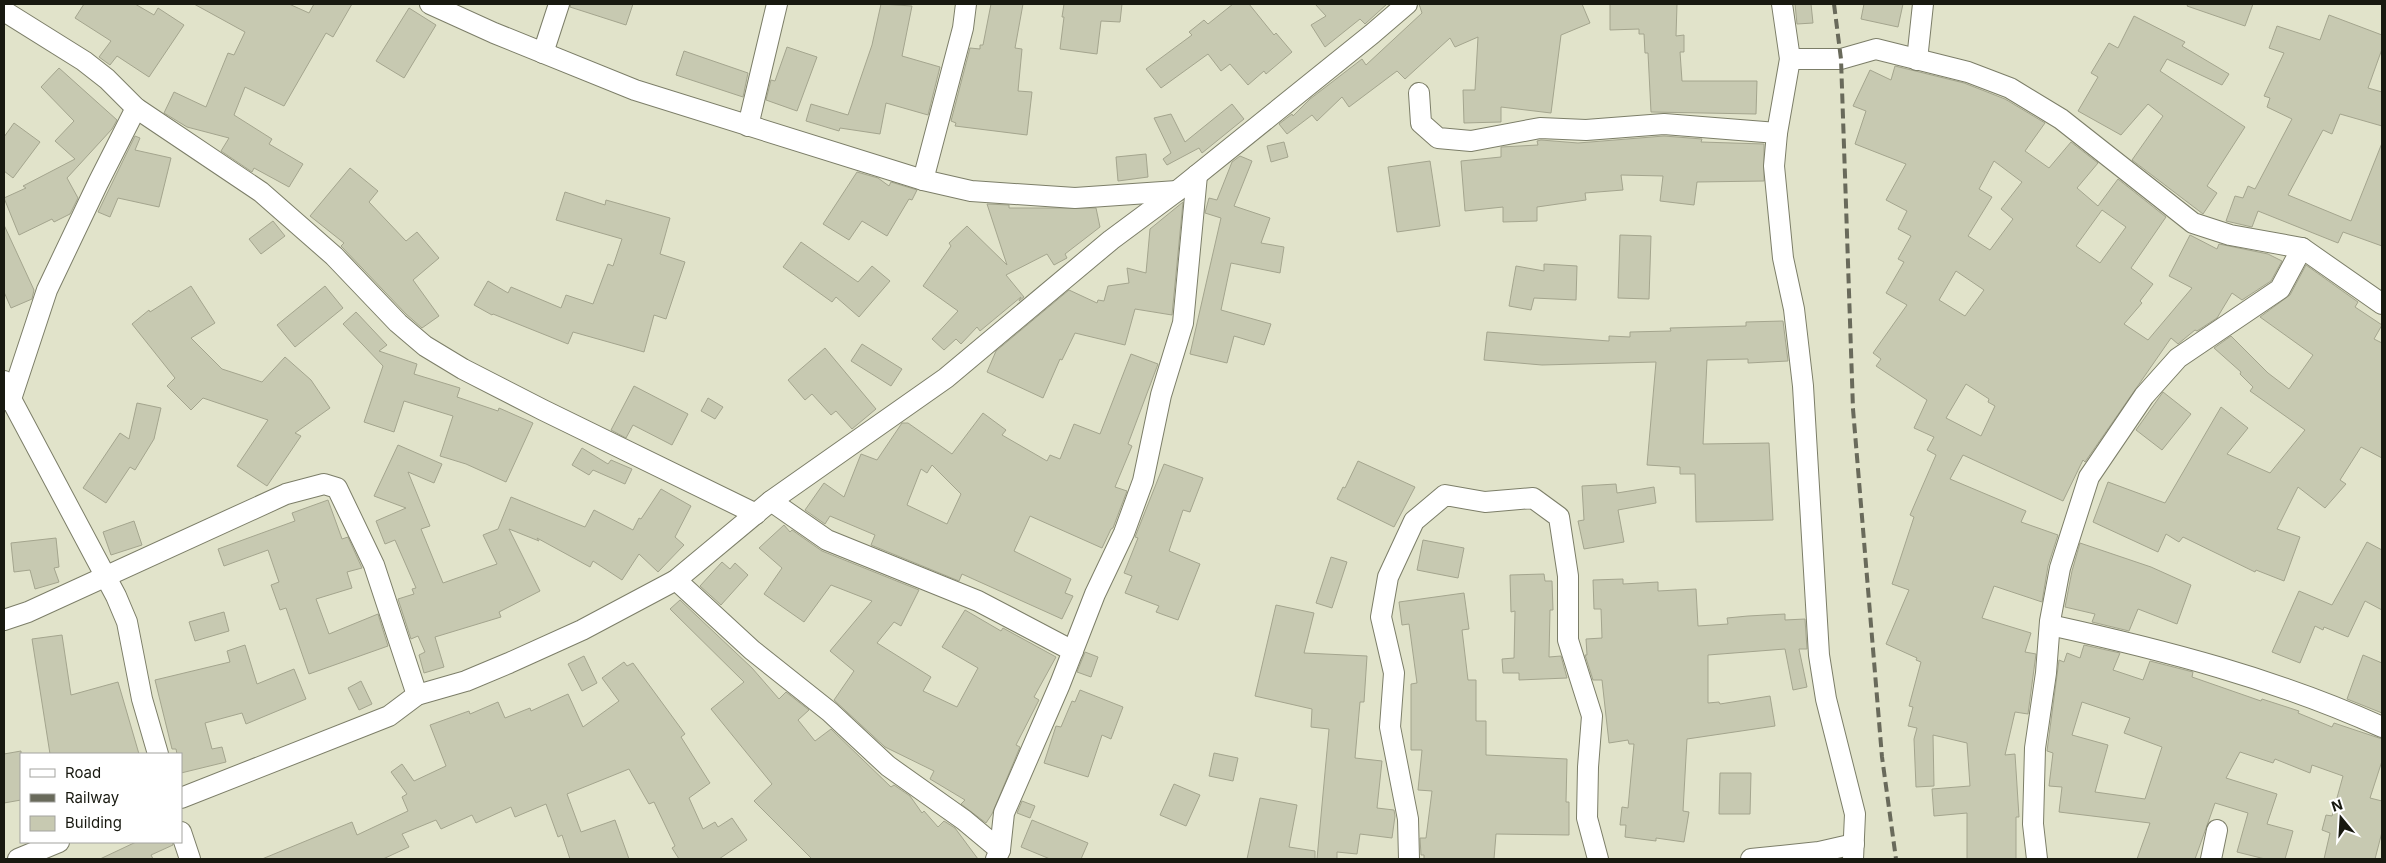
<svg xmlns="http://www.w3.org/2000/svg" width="2386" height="863" font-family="Inter,sans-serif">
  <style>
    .building { fill: #c7c9b1; stroke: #a4a58e; fill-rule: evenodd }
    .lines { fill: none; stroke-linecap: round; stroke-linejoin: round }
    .minor-casing { stroke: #7c7e68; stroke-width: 22 }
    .minor { stroke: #fff; stroke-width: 20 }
    .rail { stroke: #696a5b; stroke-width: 4; stroke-dasharray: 10 5; stroke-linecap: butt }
  </style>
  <rect width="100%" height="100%" fill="#e1e3ca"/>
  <g class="building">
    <polygon points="84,4 135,4 154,15 158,8 184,25 149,77 117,56 110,65 99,57 111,41 75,18"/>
    <polygon points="194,4 289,4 309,13 314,4 352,4 333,37 326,33 284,106 245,87 234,115 272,139 269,144 303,164 289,187 254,168 252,172 221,151 229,138 187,127 164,113 174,92 206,107 228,53 234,55 245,32"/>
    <polygon points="571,4 633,4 626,25 570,7"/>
    <polygon points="881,4 912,6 902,56 940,67 928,115 886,103 880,134 840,128 839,131 806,121 811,104 848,115 872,45"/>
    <polygon points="991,4 1023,4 1015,48 1022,49 1018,91 1032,92 1027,135 955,126 956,123 951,121 970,48 980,49 980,45 983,45"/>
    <polygon points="1064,4 1122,4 1120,22 1101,21 1097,54 1060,49 1064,17 1062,17"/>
    <polygon points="1233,4 1249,4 1274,35 1276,33 1292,52 1266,74 1264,71 1248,85 1230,64 1221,71 1208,54 1161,88 1146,69 1192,35 1189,32 1204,20 1208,24"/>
    <polygon points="1315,4 1387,4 1365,24 1360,19 1325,47 1311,25 1326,16"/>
    <polygon points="1419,4 1582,4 1590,23 1561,35 1551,113 1501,107 1501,122 1464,123 1463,90 1475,90 1478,37 1455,47 1450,38 1405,79 1397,71 1349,107 1342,97 1317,121 1312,115 1287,134 1279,124 1292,114 1293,116 1310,99 1362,59 1366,65 1422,13"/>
    <polygon points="1610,4 1677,4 1676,36 1684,35 1684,52 1680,52 1682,81 1757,81 1756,114 1651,112 1648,53 1645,53 1644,34 1639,34 1639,29 1610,30"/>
    <polygon points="1795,4 1811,4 1813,23 1797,24"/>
    <polygon points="1864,4 1903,4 1898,27 1861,19"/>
    <polygon points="2188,4 2253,4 2245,26 2187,6"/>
    <polygon points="409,8 436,25 404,78 376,61"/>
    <polygon points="2329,15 2382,35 2382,49 2368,88 2382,92 2382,126 2340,114 2332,134 2323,130 2288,195 2351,221 2382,143 2382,246 2343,232 2338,243 2258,211 2252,227 2226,221 2235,196 2243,198 2248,186 2255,189 2292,119 2267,107 2270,98 2264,96 2284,53 2269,48 2277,26 2320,40"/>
    <polygon points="2134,16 2185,42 2182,46 2229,74 2222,85 2167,59 2160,71 2245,127 2207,186 2217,193 2203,214 2132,160 2163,116 2148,104 2121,135 2078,111 2098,77 2091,73 2109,43 2118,48"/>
    <polygon points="787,47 817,57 797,111 766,100 771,80 775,81"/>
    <polygon points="684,51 748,73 743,97 676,75"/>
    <path d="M 1895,66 L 1964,83 L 2005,99 L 2045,123 L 2025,151 L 2049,168 L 2071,142 L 2098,163 L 2077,188 L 2098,206 L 2118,179 L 2166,217 L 2131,268 L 2153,284 L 2140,301 L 2142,303 L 2124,324 L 2148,340 L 2192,288 L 2169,276 L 2190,235 L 2217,249 L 2219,244 L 2268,254 L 2282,261 L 2271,281 L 2242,300 L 2232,293 L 2217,318 L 2197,331 L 2195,330 L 2178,344 L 2171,338 L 2085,462 L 2083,460 L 2063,501 L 1963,455 L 1950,479 L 2026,511 L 2021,522 L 2058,535 L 2048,566 L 2042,602 L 1994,586 L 1982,618 L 2031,633 L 2025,652 L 2036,654 L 2028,714 L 2015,712 L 2005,755 L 2015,754 L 2019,817 L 2016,817 L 2016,859 L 1967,859 L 1967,813 L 1934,816 L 1932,789 L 1970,786 L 1967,743 L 1933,735 L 1934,786 L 1916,787 L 1914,739 L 1917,728 L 1908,726 L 1913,707 L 1909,706 L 1921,662 L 1916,660 L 1917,658 L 1886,644 L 1909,590 L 1892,584 L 1914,517 L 1910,515 L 1936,455 L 1927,450 L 1934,437 L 1914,428 L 1927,400 L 1876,366 L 1881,359 L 1873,353 L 1907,305 L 1886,293 L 1904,262 L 1898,259 L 1911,236 L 1898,229 L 1907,211 L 1886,200 L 1906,164 L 1855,144 L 1866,111 L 1853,106 L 1870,70 L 1891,80 ZM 1994,161 L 2022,182 L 2001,209 L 2013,219 L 1990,250 L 1968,236 L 1992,197 L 1979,189 ZM 2102,210 L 2126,227 L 2100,263 L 2076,246 ZM 1956,271 L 1984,290 L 1965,316 L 1939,300 ZM 1966,384 L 1989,399 L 1988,402 L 1995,406 L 1981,436 L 1946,418 Z"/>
    <polygon points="59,68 117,120 112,129 67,178 78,198 70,214 54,222 52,219 19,235 4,198 26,188 23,186 75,159 55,141 74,121 41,87"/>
    <polygon points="1232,104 1244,119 1202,153 1199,148 1167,165 1163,159 1171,153 1154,118 1171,114 1185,142"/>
    <polygon points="14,123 40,142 13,178 4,171 4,137"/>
    <polygon points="135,136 140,138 135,150 171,158 159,207 118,198 110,217 98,212"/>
    <polygon points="1664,136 1702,139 1701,142 1764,144 1764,181 1697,182 1694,205 1660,201 1663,176 1621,175 1623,190 1585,193 1586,200 1537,207 1537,221 1503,222 1503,207 1465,211 1461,161 1501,157 1501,147 1538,145 1537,141 1541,140 1578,143"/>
    <polygon points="1284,142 1288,157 1271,162 1267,146"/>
    <polygon points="1146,154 1148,177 1118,181 1116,157"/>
    <polygon points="1240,156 1252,161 1234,206 1270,218 1261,243 1284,247 1280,273 1231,263 1221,310 1271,324 1264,345 1234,336 1227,363 1190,354 1221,218 1205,213 1206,209 1209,198 1217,200 1232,162"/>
    <polygon points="1430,161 1440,226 1397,232 1388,167"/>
    <polygon points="350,168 378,191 369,202 406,241 417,232 439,258 413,280 439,316 422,328 406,314 341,246 344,243 310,216"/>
    <polygon points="857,172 878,178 889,186 891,182 917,190 912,200 909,199 887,236 862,221 849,240 823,224"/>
    <polygon points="565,192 605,205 606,200 670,218 660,254 685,262 666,319 654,315 644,352 573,332 568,344 493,314 492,315 474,305 488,281 508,293 511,287 561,308 566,295 593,304 608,264 613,266 622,239 556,220"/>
    <polygon points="1183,202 1172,315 1135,309 1125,345 1075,333 1062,360 1060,359 1043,398 987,372 996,351 1069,290 1097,303 1098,300 1104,301 1108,286 1129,283 1127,268 1146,273 1150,229"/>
    <polygon points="987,204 1009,205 1009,208 1096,208 1100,227 1065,254 1067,258 1054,265 1047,254 1006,275 1024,297 1019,301 1021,297 980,331 977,327 961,344 956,339 944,350 932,339 958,311 923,286 951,246 949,243 967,226 1007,265"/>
    <polygon points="273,221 285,236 261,254 249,239"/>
    <polygon points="4,225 34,290 32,299 11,308 4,292"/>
    <polygon points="1620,235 1651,236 1649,299 1618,298"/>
    <polygon points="801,242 858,282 872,266 890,281 859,317 836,297 832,302 783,267"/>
    <polygon points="1544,264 1577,266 1576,300 1534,298 1531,310 1509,306 1516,266 1544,271"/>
    <polygon points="2306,265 2358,302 2355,307 2382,325 2374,339 2382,343 2382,458 2361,447 2340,480 2346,484 2325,508 2298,487 2277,529 2300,537 2284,581 2256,570 2255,572 2183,537 2179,542 2166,534 2158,552 2093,522 2108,482 2165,503 2221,407 2248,428 2227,454 2270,473 2305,430 2250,391 2253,387 2240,374 2241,372 2214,348 2231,336 2268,373 2289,389 2313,355 2260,317 2290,295"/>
    <polygon points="191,286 215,323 191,338 222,369 262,382 285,357 311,380 330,408 295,433 301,436 267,486 237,466 268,420 203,398 191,410 167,386 175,378 132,324 149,310 150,312"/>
    <polygon points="325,286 343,308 295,347 277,325"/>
    <polygon points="356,312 387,345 379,351 417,364 414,374 460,388 457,397 498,411 499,408 533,423 506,482 466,464 440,456 453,416 404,401 394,432 364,422 383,366 343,324"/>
    <polygon points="1783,321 1788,361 1748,363 1748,359 1707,360 1703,444 1769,443 1773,520 1696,522 1695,474 1680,474 1680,467 1647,465 1656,362 1542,365 1484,360 1487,332 1609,341 1609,336 1630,337 1630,332 1671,331 1670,328 1746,326 1746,322"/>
    <polygon points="862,344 902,369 891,386 851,361"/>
    <polygon points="825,348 876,409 852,429 836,411 831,415 812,394 805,400 788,380"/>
    <path d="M 1131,354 L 1158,364 L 1128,444 L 1132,446 L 1115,487 L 1127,491 L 1113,528 L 1111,529 L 1102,548 L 1030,516 L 1014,551 L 1071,579 L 1065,593 L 1073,596 L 1062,619 L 962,574 L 959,581 L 871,545 L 875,535 L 830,516 L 825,524 L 805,510 L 824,483 L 844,497 L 861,454 L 877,460 L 902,423 L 908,423 L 952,454 L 983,413 L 1006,430 L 1002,435 L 1047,461 L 1050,455 L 1060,459 L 1074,424 L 1100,434 ZM 932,465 L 961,494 L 947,524 L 907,505 L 921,469 L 927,473 Z"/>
    <polygon points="634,386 688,414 672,445 633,425 626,438 611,430"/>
    <polygon points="2163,392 2191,414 2162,450 2136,430"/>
    <polygon points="708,398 723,407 715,419 701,411"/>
    <polygon points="137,403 161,408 154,439 135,470 130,467 106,503 83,488 120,433 129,439"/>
    <polygon points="398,445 442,464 434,483 408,472 430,526 421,529 443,583 497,564 483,535 498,529 511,497 585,527 594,510 633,530 639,518 641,519 661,489 691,506 675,537 684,545 658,572 639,554 622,580 593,561 590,567 537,538 539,541 509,529 540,591 499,612 501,617 435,637 444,667 424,673 419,655 425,652 418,636 411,639 398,599 414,594 412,589 416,588 395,540 385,544 376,521 406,508 374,496"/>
    <polygon points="582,448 608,464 611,460 632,469 625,484 593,470 589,475 572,465"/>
    <polygon points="1358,461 1415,487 1394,527 1337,499 1343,487 1345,488"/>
    <polygon points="1164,464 1203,478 1190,512 1183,510 1169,551 1200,564 1178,620 1156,612 1159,606 1125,593 1132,576 1124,573 1138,538 1135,537"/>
    <polygon points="1616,484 1617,493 1654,487 1656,503 1618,510 1624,542 1584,549 1578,521 1584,520 1582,486"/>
    <polygon points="328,500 342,539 348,537 362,568 347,572 352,588 316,599 329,634 378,614 388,646 309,674 286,608 280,610 271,585 279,582 268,550 224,566 218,549 295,521 292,513"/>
    <polygon points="134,521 142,545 111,555 103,532"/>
    <polygon points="784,525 790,532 792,530 822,551 919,590 901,626 894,622 877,643 931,677 923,691 957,707 978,668 942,647 965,610 1001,631 1003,628 1056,657 1034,697 1039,700 1016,745 1020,747 992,814 986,823 961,804 965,800 930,779 934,771 885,747 834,700 854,671 830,651 872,601 831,585 804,622 764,594 782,568 759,548"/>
    <polygon points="56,538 59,567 54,568 59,582 35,589 30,570 14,572 11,543"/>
    <polygon points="1423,540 1464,548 1458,578 1417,570"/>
    <polygon points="2367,542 2382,550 2382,610 2365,601 2348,637 2324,627 2323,630 2315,626 2300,663 2272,652 2299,591 2332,605"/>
    <polygon points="2080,543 2151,567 2191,585 2177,624 2138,609 2129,631 2092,622 2095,614 2065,607 2072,571"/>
    <polygon points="1331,557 1347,562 1332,608 1316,603"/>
    <polygon points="722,562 730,569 735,563 748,575 721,605 700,586"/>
    <polygon points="1544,574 1545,581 1552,581 1553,610 1550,610 1549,657 1561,656 1567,678 1519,680 1519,673 1503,673 1502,659 1514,658 1515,611 1511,612 1510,575"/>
    <polygon points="1623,579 1623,584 1658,582 1658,591 1696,589 1698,626 1728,624 1727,618 1748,616 1785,614 1785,620 1805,619 1807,649 1799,649 1807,687 1793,690 1785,649 1708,655 1708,703 1719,702 1720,704 1770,696 1775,726 1687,739 1683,811 1689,812 1684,842 1656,838 1656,841 1625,837 1626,825 1620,825 1622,807 1628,808 1634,744 1629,744 1628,740 1609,743 1602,680 1593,680 1585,655 1587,655 1586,639 1602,638 1601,609 1594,609 1593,580"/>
    <polygon points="1464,593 1469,629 1462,630 1468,680 1476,680 1476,721 1486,721 1486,755 1567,759 1566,802 1569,802 1569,835 1496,834 1494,859 1424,859 1424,855 1421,855 1420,838 1426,838 1432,791 1418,790 1422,750 1411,750 1411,684 1417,683 1409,624 1402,625 1399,602"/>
    <polygon points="680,600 752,668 779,699 786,692 809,710 798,720 815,741 831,729 891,787 894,785 910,796 922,813 924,811 938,827 944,821 955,828 978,859 812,859 754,801 772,784 711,709 744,682 670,609"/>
    <polygon points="1276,605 1314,613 1304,653 1367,656 1364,702 1360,702 1355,758 1382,761 1377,808 1394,810 1395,816 1392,838 1360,834 1357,854 1337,852 1337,859 1317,859 1329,729 1311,727 1312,709 1255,696"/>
    <polygon points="224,612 229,631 195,641 189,622"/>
    <polygon points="62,635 71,695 118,682 139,754 50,754 32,639"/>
    <polygon points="245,645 257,684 294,669 306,699 246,724 242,713 205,723 212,749 222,747 226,762 181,773 181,754 177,754 176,749 172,749 155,680 230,662 227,651"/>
    <path d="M 2084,645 L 2120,653 L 2113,670 L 2143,680 L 2150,661 L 2193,672 L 2192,677 L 2261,701 L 2262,699 L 2299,711 L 2298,713 L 2332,727 L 2334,723 L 2382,739 L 2382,761 L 2370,798 L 2382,801 L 2382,832 L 2375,859 L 2324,859 L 2330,833 L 2322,830 L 2326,815 L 2332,816 L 2343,776 L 2312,765 L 2310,773 L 2275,759 L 2273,763 L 2240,752 L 2226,778 L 2277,794 L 2267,824 L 2293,831 L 2285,859 L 2265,859 L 2237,852 L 2248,813 L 2215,803 L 2195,859 L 2137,859 L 2150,823 L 2059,812 L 2062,787 L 2049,786 L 2053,753 L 2047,751 L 2059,660 L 2064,662 L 2067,653 L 2080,658 ZM 2082,702 L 2130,718 L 2124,733 L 2162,747 L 2145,799 L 2095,792 L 2108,745 L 2072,735 Z"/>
    <polygon points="1085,652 1098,657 1091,677 1077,672"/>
    <polygon points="2363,655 2382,663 2382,713 2347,699"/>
    <polygon points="584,656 597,683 582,691 568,664"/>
    <polygon points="624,662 627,666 633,663 685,734 681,737 710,783 689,798 703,829 715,822 718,827 732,818 747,840 719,859 679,859 672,848 675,846 654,802 649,804 629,769 567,794 581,832 615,820 629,859 570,859 562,835 558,837 546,804 515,817 511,807 476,823 472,815 441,829 436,820 402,834 409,847 383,859 262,859 352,822 357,835 408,811 402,797 407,794 391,772 402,764 414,781 446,766 430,725 469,711 470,714 498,702 505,718 530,708 531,711 568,694 583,727 619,701 602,678"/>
    <polygon points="361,681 372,704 359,710 348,688"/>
    <polygon points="1080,690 1123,707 1111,739 1102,735 1088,777 1044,763 1056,726 1061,727 1072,701 1075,702"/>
    <polygon points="21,751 21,800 4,803 4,754"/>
    <polygon points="1214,753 1238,758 1233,781 1209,776"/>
    <polygon points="1720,773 1751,773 1750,814 1719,814"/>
    <polygon points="1174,784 1200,795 1186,826 1160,815"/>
    <polygon points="1260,798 1297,805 1289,847 1315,851 1315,859 1247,859"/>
    <polygon points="1022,801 1035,806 1030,818 1017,813"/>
    <polygon points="1032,820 1088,843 1081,859 1050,859 1021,847"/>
    <polygon points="136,842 172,842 173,845 151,855 153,859 100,859"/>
  </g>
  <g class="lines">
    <defs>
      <g id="minor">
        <polyline points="430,4 494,33 635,90 923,180 971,191 1075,198 1177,191"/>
        <polyline points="1782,4 1790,59 1777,133 1774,166 1783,258 1794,309 1803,386 1819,655 1826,699 1855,814 1853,859"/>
        <polyline points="4,11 84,61 107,79 136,108 261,192 334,256 398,323 425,346 463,369 543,410 756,514"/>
        <polyline points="543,53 559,4"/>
        <polyline points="1790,59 1841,59 1876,49 1968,72 2010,88 2061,119 2193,223 2230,235 2302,248"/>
        <polyline points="1917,60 1923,4"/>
        <polyline points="1419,93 1421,123 1438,138 1471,141 1540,128 1586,130 1664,124 1777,133"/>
        <polyline points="748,126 777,4"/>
        <polyline points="923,180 963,28 966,4"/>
        <polyline points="4,381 11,399 116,596 127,622 142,699 158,754"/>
        <polyline points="6,400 11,399 47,290 98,183 136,108"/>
        <polyline points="771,501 827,540 978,601 1073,651"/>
        <polyline points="676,580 752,650 830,712 888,766 964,820 1000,850"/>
        <polyline points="4,620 28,612 286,494 324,484 337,488 374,565 417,695"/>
        <path d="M 2050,625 C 2164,650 2276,679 2382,727"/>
        <polyline points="181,798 389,716 417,695 466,681 509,663 582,630 676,580 771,501 946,378 1111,240 1177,191 1372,34 1407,4"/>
        <polyline points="181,832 190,859"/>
        <polyline points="18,859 59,842"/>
        <polyline points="996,859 1000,850 1004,813 1060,684 1095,594 1124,533 1143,481 1161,395 1183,323 1197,175"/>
        <polyline points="1409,859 1408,819 1390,727 1394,673 1381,617 1388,577 1414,521 1445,495 1485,502 1533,498 1559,517 1568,576 1568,640 1592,716 1588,767 1587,818 1598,859"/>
        <polyline points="1751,859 1819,852 1854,844"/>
        <polyline points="2037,859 2033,824 2035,748 2046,673 2050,621 2060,568 2089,477 2144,396 2178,358 2280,289 2302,248 2382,304"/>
        <polyline points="2211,859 2217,830"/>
      </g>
    </defs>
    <use href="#minor" class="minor-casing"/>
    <use href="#minor" class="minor"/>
    <polyline class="rail" points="1834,4 1841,59 1853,409 1882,757 1896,859"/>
  </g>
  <rect width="2386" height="863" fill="none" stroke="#181910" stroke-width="10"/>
  <rect x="20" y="753" width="162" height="90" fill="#ffffff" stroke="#a3a39f"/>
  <rect x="30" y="769" width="25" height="8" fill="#ffffff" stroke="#a3a39f"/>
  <text x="65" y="778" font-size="15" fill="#181910">Road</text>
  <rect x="30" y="794" width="25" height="8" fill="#696a5b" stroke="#a3a39f"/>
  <text x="65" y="803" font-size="15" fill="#181910">Railway</text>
  <rect x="30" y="816" width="25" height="15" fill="#c7c9b1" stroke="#a3a39f"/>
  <text x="65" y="828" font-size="15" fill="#181910">Building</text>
  <g transform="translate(2341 818) rotate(342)" stroke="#ffffff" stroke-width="4" paint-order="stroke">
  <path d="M0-4L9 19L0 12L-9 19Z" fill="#181910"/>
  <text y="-8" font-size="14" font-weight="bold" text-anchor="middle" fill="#181910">N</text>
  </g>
</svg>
